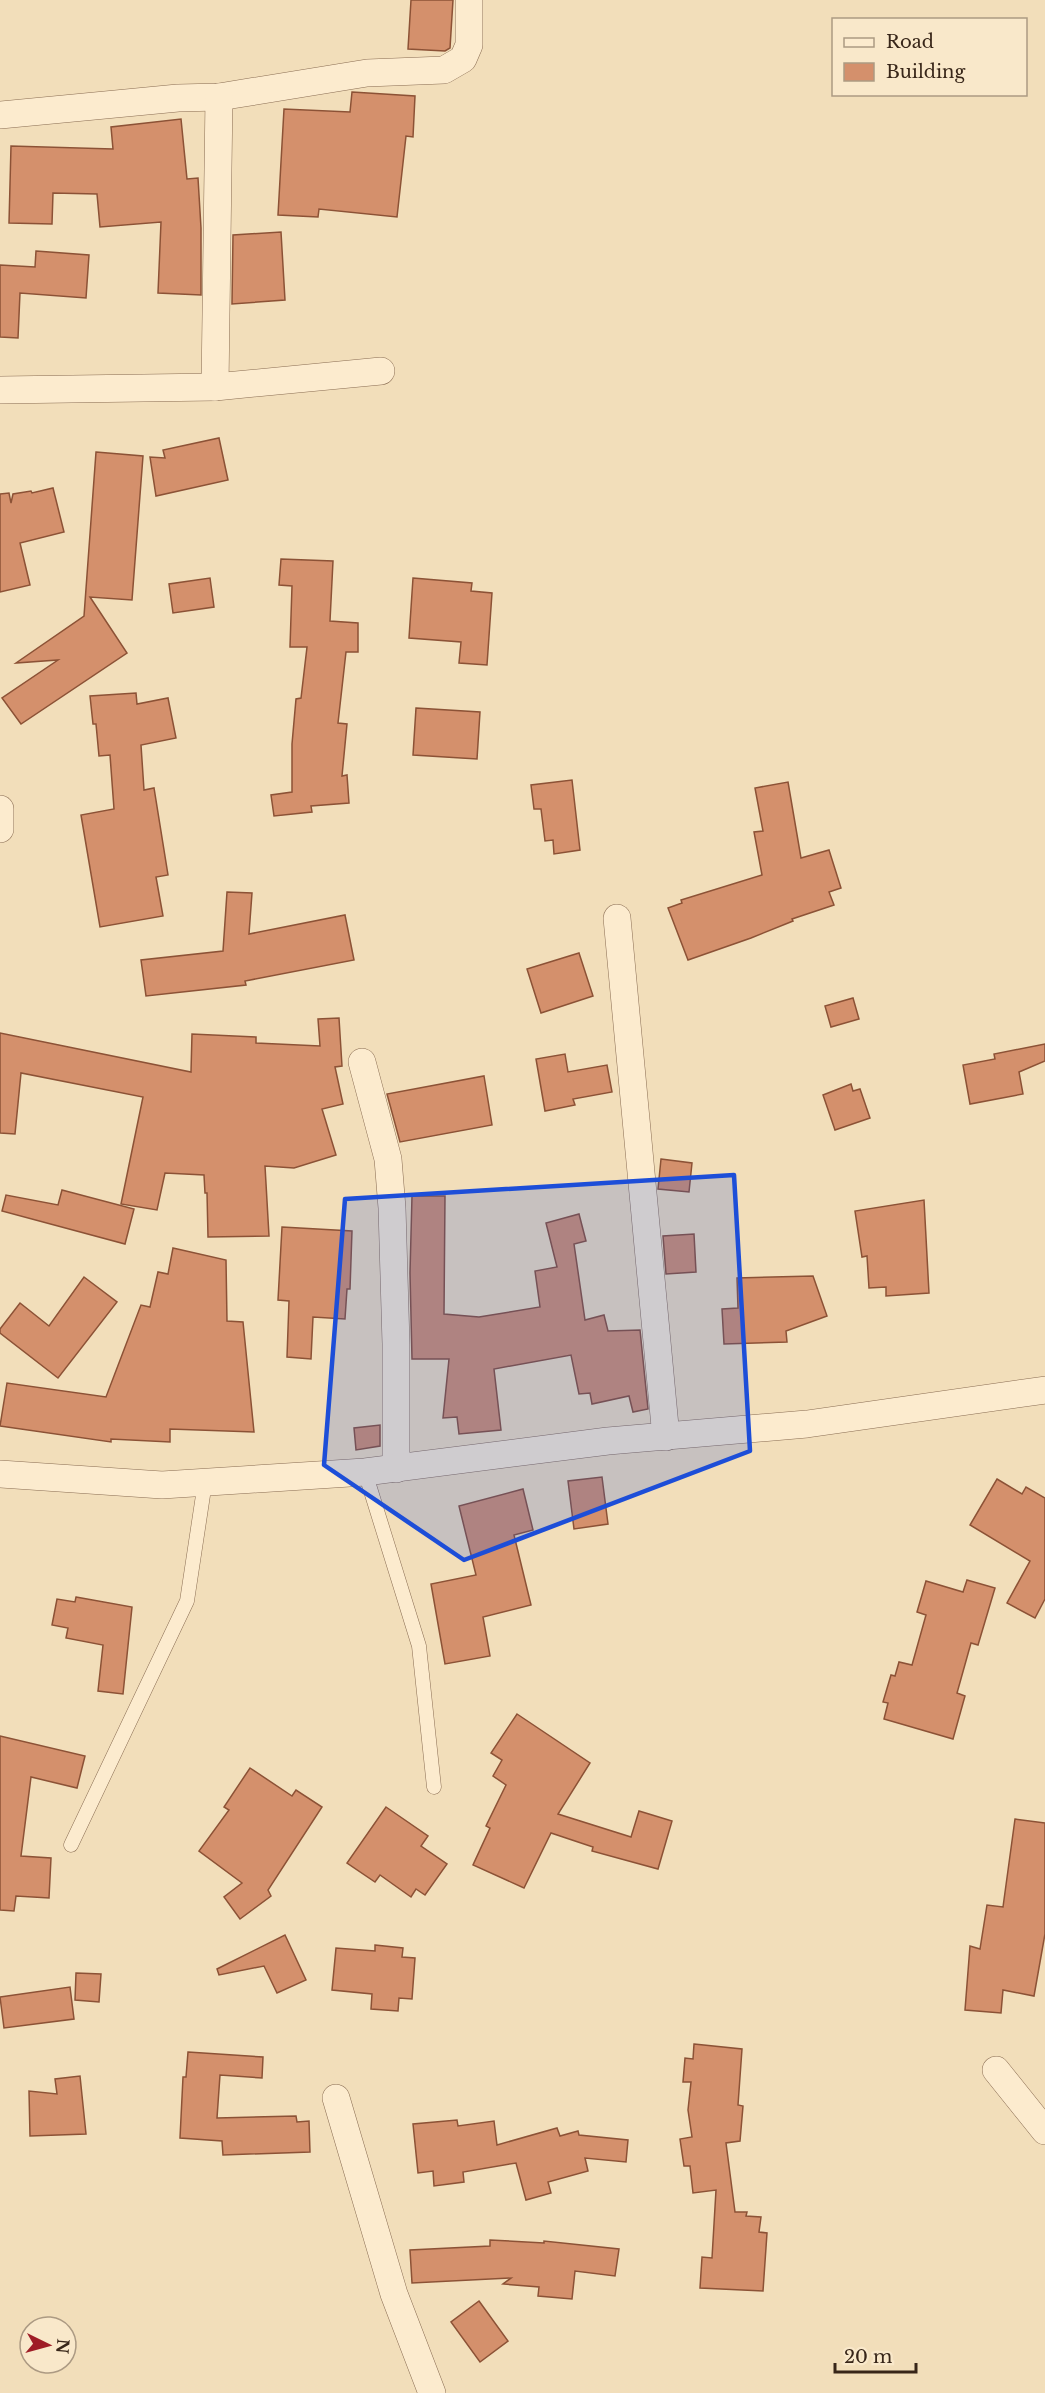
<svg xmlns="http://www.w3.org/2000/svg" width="1045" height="2393" font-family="'Libre Baskerville',serif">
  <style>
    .building { fill: #d4906c; stroke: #8c5236; stroke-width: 1.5 }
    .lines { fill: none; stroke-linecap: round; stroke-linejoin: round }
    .lane-casing { stroke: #8a6d53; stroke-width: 15 }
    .street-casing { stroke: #8a6d53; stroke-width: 28 }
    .lane { stroke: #fcebce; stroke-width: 14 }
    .street { stroke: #fcebce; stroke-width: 27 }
    .marked { fill: #1d4ed8; fill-opacity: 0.2; stroke: #1d4ed8; stroke-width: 4.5; stroke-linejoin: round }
  </style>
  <rect width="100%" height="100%" fill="#f2deba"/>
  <g class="building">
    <polygon points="411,0 453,0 450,48 445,51 408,49"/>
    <polygon points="352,92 415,96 413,137 406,136 397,217 319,209 318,217 278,215 284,109 350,112"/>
    <polygon points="181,119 187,179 198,178 201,228 201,295 158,293 161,222 100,227 97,194 53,193 52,224 9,223 11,146 113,149 111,127"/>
    <polygon points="281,232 285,300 232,304 233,235"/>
    <polygon points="36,251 89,255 86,298 20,293 18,338 0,337 0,265 35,267"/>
    <polygon points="219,438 228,480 156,496 150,457 165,458 163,450"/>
    <polygon points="96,452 143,456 132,600 90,597 127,653 21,724 2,698 58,660 16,663 84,616"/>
    <polygon points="53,488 64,532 20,543 30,585 0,592 0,494 9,493 11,503 13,494 31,491 32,493"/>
    <polygon points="281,559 333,561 330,621 358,623 358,652 346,652 338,723 347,724 342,776 347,775 349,803 311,806 312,812 274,816 271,795 292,792 292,744 296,699 301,698 307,647 290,647 292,586 279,585"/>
    <polygon points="210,578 214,607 173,613 169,584"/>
    <polygon points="413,578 472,583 471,591 492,593 487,665 459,663 461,642 409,638"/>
    <polygon points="136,693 137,704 168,698 176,738 141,745 144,790 154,788 168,875 156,877 163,916 100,927 81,815 114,809 110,755 99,756 96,724 93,724 90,696"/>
    <polygon points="416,708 480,712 477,759 413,755"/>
    <polygon points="572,780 580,850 554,854 553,840 545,841 541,809 534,809 531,785"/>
    <polygon points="788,782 801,858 829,850 841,888 829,892 834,905 792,919 793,921 751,938 688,960 668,908 682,903 681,900 762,875 754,832 763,831 755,788"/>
    <polygon points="227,892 252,893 249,934 345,915 354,960 245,981 246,985 146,996 141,960 223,951"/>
    <polygon points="579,953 593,996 541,1013 527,969"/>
    <polygon points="853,998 859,1019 831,1027 825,1006"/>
    <polygon points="339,1018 342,1066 335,1067 343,1104 322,1109 336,1155 294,1168 265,1166 269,1236 208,1237 207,1193 205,1193 204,1175 165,1173 157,1210 121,1204 143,1097 21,1073 15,1134 0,1133 0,1033 191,1072 192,1034 256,1037 256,1043 320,1046 318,1019"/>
    <polygon points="1045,1044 1045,1061 1019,1072 1023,1094 970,1104 963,1065 995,1059 994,1054"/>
    <polygon points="565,1054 568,1072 607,1065 612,1092 573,1099 575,1105 545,1111 536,1059"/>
    <polygon points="484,1076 492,1125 400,1142 387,1094"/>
    <polygon points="851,1084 853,1091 860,1089 870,1118 835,1130 823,1095"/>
    <polygon points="661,1159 692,1163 689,1192 658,1189"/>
    <polygon points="62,1190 134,1209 125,1244 2,1211 6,1195 58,1205"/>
    <polygon points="412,1196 445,1196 444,1314 479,1317 540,1307 535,1271 557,1267 546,1223 579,1214 586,1241 574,1244 585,1320 604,1315 608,1331 640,1330 648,1409 633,1412 629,1396 592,1404 590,1393 579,1394 571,1355 494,1369 501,1430 459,1434 457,1417 443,1418 449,1359 412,1359 410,1273"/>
    <polygon points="924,1200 929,1293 886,1296 886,1287 869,1288 867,1256 862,1257 855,1211"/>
    <polygon points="282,1227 352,1231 350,1289 347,1289 345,1319 313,1317 311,1359 287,1357 289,1301 278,1300"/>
    <polygon points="694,1234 696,1272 666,1274 663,1236"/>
    <polygon points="173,1248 226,1260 227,1321 243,1322 254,1432 170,1429 170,1442 111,1439 111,1442 0,1426 7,1383 106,1397 141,1305 150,1307 158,1272 168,1274"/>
    <polygon points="813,1276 827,1316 786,1331 787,1342 724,1344 722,1309 738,1308 737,1278"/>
    <polygon points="84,1277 117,1302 58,1378 0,1333 0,1329 20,1303 49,1326"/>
    <polygon points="380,1425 380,1446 356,1450 354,1428"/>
    <polygon points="602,1477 608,1524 574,1529 568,1481"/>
    <polygon points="997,1479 1022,1494 1026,1487 1045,1498 1045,1599 1035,1618 1007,1603 1030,1561 970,1525"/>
    <polygon points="523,1489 533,1530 514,1535 531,1605 483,1617 490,1656 445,1664 431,1584 476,1575 459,1506"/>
    <polygon points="967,1580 995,1588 978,1645 971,1643 957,1693 965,1696 953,1739 884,1719 888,1703 883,1702 891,1675 895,1676 899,1662 912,1665 926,1615 917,1612 926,1581 963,1592"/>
    <polygon points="76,1597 132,1607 123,1694 98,1691 103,1645 66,1638 68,1628 52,1625 57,1599 75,1602"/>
    <polygon points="517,1714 590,1763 558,1814 631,1837 639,1811 672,1821 658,1869 592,1851 593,1847 551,1833 524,1888 473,1865 490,1828 486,1826 506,1785 493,1776 502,1760 491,1753"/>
    <polygon points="0,1736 85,1756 77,1788 31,1777 21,1856 51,1858 49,1898 16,1896 14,1911 0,1910"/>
    <polygon points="250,1768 292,1796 296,1790 322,1807 268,1890 271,1896 240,1919 224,1897 242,1883 199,1851 229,1810 224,1807"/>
    <polygon points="386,1807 428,1836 421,1846 447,1864 425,1895 416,1889 411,1897 380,1875 375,1882 347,1863"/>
    <polygon points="1015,1819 1045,1823 1045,1934 1034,1996 1003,1990 1001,2013 965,2010 970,1946 980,1949 987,1905 1003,1907"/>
    <polygon points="285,1935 306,1980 277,1993 264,1966 219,1975 217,1969"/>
    <polygon points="375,1945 403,1948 402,1957 415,1958 412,1999 399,1998 398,2011 371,2009 372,1994 332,1990 336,1948 375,1951"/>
    <polygon points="76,1973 101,1974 99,2002 75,2000"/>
    <polygon points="70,1987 74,2019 4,2028 0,1997"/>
    <polygon points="694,2044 742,2049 738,2105 743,2106 740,2141 726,2143 735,2212 747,2212 746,2216 761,2217 759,2232 767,2233 763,2291 700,2288 702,2257 712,2258 716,2190 693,2193 690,2166 684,2166 680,2139 692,2137 688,2110 691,2082 683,2082 685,2058 693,2059"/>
    <polygon points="188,2052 263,2057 262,2078 220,2075 217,2118 296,2116 297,2122 309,2121 310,2152 223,2155 222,2141 180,2138 183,2077 186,2077"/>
    <polygon points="80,2076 86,2134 30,2136 29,2091 57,2094 55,2079"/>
    <polygon points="457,2120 458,2126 494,2121 497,2145 557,2128 560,2136 578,2131 579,2135 628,2140 626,2162 585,2158 588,2171 548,2182 551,2193 526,2200 516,2163 463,2172 464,2182 434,2186 433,2171 418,2173 413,2124"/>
    <polygon points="490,2240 544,2243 544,2241 619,2249 615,2276 575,2271 572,2299 538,2296 539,2287 503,2284 511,2278 412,2283 410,2250 490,2246"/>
    <polygon points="479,2301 508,2341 480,2362 451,2322"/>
  </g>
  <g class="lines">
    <defs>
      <g id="lane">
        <polyline points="365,1472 419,1646 434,1787"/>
        <polyline points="71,1845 187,1601 205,1482"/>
      </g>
      <g id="street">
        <polyline points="0,115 178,98 219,97 367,73 444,70 463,59 469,45 469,0"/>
        <polyline points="215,387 219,97"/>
        <polyline points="0,390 215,387 381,371"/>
        <polyline points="0,809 0,829"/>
        <polyline points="617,918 666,1437"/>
        <polyline points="362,1062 388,1159 392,1208 396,1344 396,1469"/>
        <polyline points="0,1474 162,1485 365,1472 608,1441 807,1424 1045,1390"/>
        <polyline points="996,2070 1045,2131"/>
        <polyline points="336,2098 394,2294 432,2393"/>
      </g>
    </defs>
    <use href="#lane" class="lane-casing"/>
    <use href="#street" class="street-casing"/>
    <use href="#lane" class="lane"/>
    <use href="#street" class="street"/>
  </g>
  <path class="marked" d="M 734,1175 L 750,1451 L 464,1560 L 324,1465 L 345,1199 Z"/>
  <rect x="832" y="18" width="195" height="78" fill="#f9e8ca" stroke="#ac9a83" stroke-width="1.5"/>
  <rect x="844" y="38" width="30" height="9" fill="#fcebce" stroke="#ac9a83" stroke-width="1.5"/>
  <text x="886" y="48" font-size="18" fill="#382619">Road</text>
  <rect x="844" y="63" width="30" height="18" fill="#d4906c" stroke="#ac9a83" stroke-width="1.5"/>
  <text x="886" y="78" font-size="18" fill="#382619">Building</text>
  <g transform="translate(48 2345) rotate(95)"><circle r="28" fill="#f9e8ca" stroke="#ac9a83" stroke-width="1.5"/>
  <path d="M0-4.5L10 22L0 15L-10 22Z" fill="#9f1d26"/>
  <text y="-9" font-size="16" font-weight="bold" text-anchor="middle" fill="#382619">N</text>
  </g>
  <path d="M835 2363v9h81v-9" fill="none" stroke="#382619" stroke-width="3"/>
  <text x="844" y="2363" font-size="18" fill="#382619" stroke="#f9e8ca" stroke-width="4.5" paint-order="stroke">20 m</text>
</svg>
